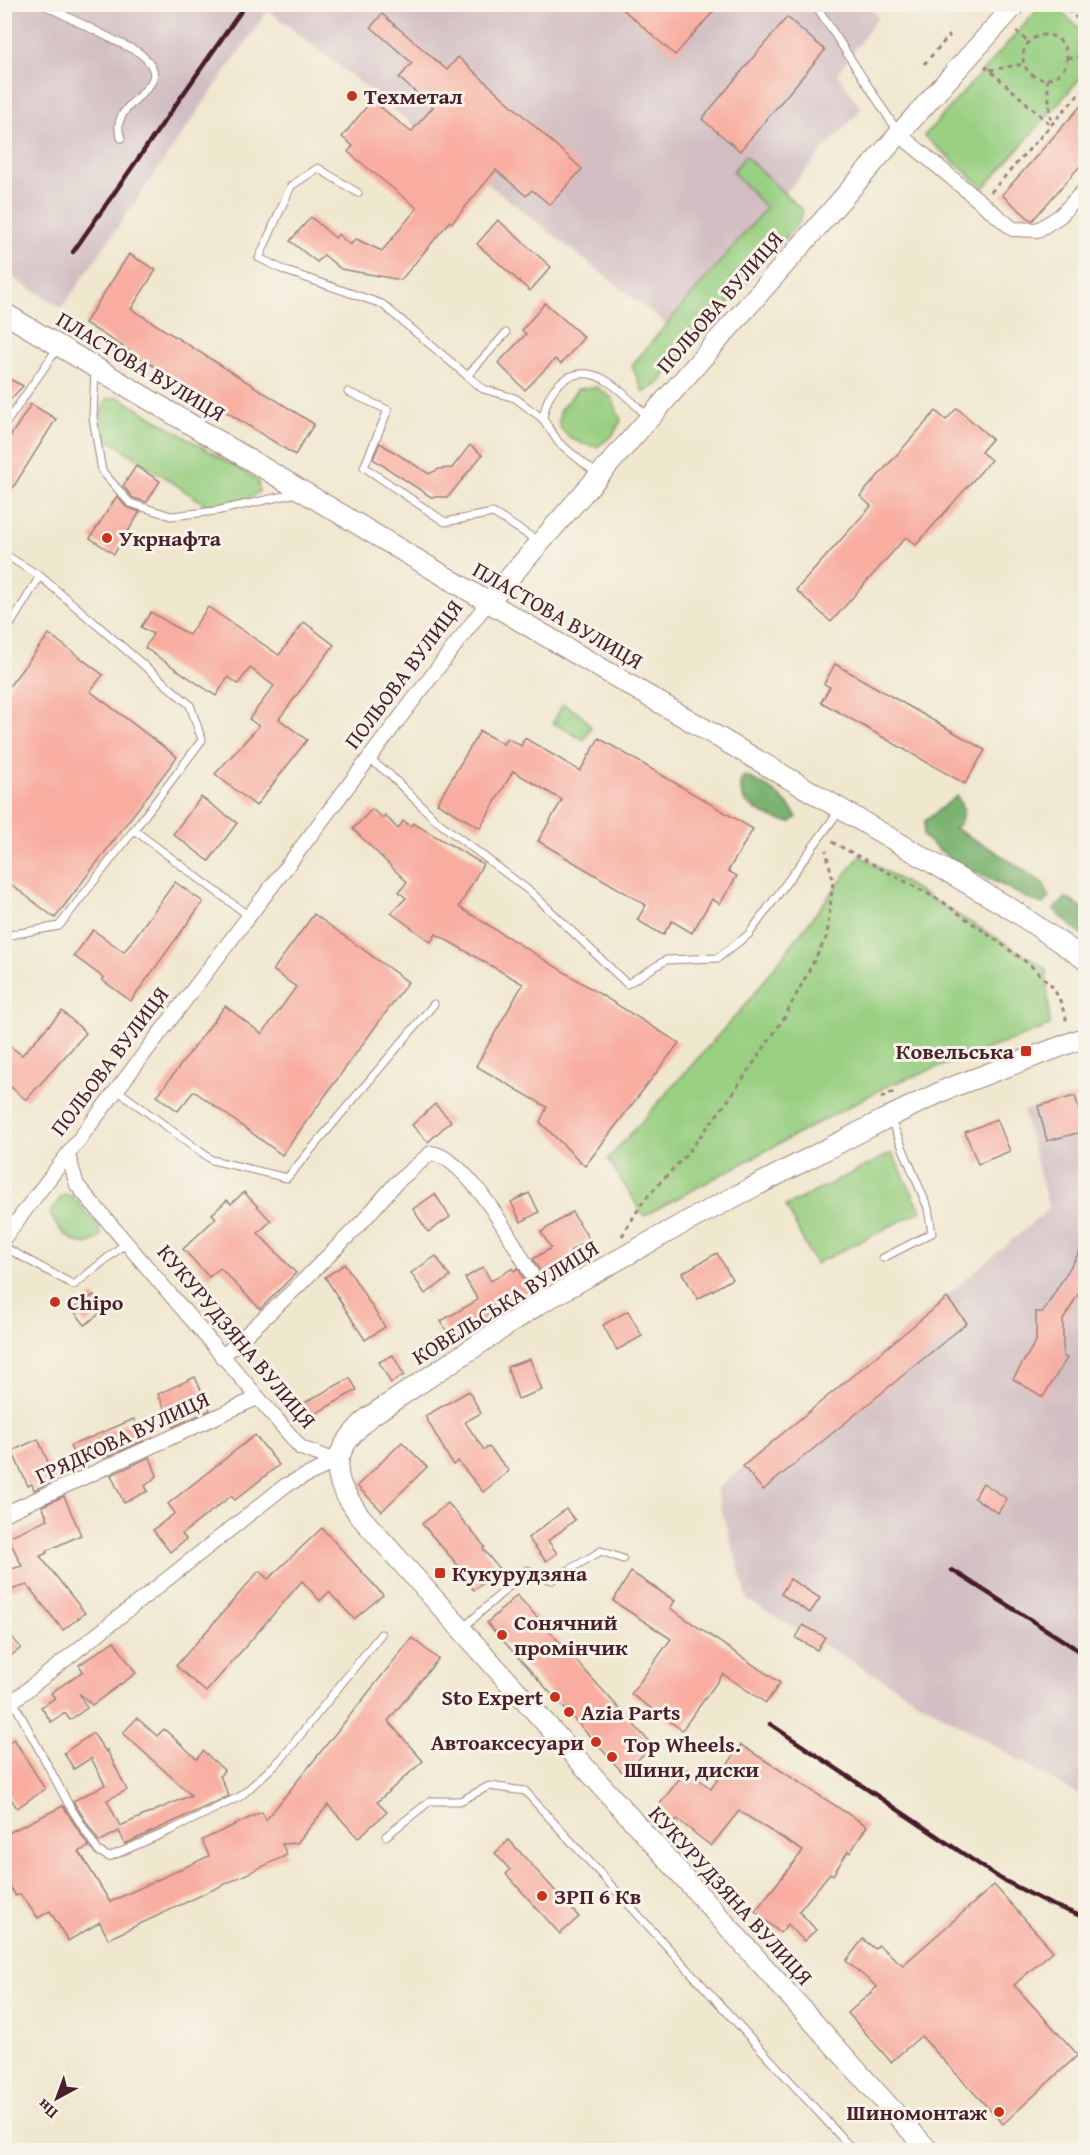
<svg xmlns="http://www.w3.org/2000/svg" width="1090" height="2155" font-family="'Gentium Book Plus',serif">
  <style>
    .industrial { fill: #d2bec2 }
    .green { fill: #98cf81; stroke: #717756; stroke-width: 1.5 }
    .forest { fill: #7ab26f; stroke: #62684d; stroke-width: 1.5 }
    .building { fill: #f8ada0 }
    .lines { fill: none; stroke-linecap: round; stroke-linejoin: round }
    .lane-casing { stroke: #9d837d; stroke-width: 9 }
    .street-casing { stroke: #9d837d; stroke-width: 16 }
    .secondary-casing { stroke: #9d837d; stroke-width: 22 }
    .path { stroke: #9d837d; stroke-width: 3; stroke-dasharray: 4.5 4.5; stroke-linecap: butt }
    .lane { stroke: #fff; stroke-width: 7 }
    .street { stroke: #fff; stroke-width: 14 }
    .secondary { stroke: #fff; stroke-width: 20 }
    .rail { stroke: #4a1f2b; stroke-width: 4.5 }
    .poi-dot { fill: #c8321e; stroke: #f7f3e8; stroke-width: 2 }
    .labels { text-anchor: middle; stroke-width: 6; stroke-linejoin: round; paint-order: stroke }
    .poi-label { font-size: 22px; font-weight: bold; fill: #4a1f2b; stroke: #f7f3e8; text-anchor: start }
    .street-label { font-size: 22px; fill: #4a1f2b; stroke: #f7f3e8 }
  </style>
  <rect width="100%" height="100%" fill="#f7f3e8"/>
  <filter id="ink" filterUnits="userSpaceOnUse"><feTurbulence type="fractalNoise" baseFrequency=".0167" numOctaves="2"/><feDisplacementMap in="SourceGraphic" scale="12" xChannelSelector="R" yChannelSelector="G"/><feConvolveMatrix kernelMatrix="1 2 1 2 8 2 1 2 1" color-interpolation-filters="sRGB"/></filter>
  <filter id="wash" filterUnits="userSpaceOnUse"><feTurbulence type="fractalNoise" baseFrequency=".008" numOctaves="4" result="noise"/><feDisplacementMap in="SourceGraphic" scale="24" xChannelSelector="R" yChannelSelector="G"/><feGaussianBlur stdDeviation="1.35" result="paint"/><feColorMatrix in="noise" values="0 0 0 0 0 0 0 0 0 0 0 0 0 0 0 0 0 1.4 0 .05"/><feComposite in="paint" operator="in"/></filter>
  <g filter="url(#wash)">
    <rect width="100%" height="100%" fill="#f0e7cf"/>
    <g class="industrial">
      <polygon points="867,4 878,17 837,74 862,108 666,324 268,10 62,308 5,273 4,5"/>
      <polygon points="1085,1092 1085,1799 748,1600 716,1490 1049,1209 1023,1111"/>
    </g>
    <g class="green">
      <polygon points="1043,4 1053,5 1085,33 1085,73 984,188 924,136"/>
      <polygon points="745,156 803,211 800,221 657,385 643,393 632,365 766,208 733,172"/>
      <path d="M 597,387 L 612,398 L 621,421 L 612,436 L 597,447 C 580,444 569,440 559,426 L 560,410 L 578,389 Z"/>
      <path d="M 118,397 L 258,480 L 259,492 C 243,503 225,505 206,505 L 105,437 C 96,419 98,417 107,399 Z"/>
      <polygon points="563,704 582,715 591,727 584,740 553,723"/>
      <polygon points="860,856 1046,968 1050,1026 887,1086 644,1216 608,1159 746,1004"/>
      <polygon points="892,1153 921,1211 815,1264 786,1206"/>
      <path d="M 65,1195 L 72,1196 L 98,1225 L 101,1236 C 81,1255 58,1233 50,1213 L 60,1198 Z"/>
    </g>
    <g class="forest">
      <path d="M 744,776 C 767,784 784,796 797,817 L 791,822 C 779,822 748,809 743,798 C 741,793 741,787 740,783 Z"/>
      <path d="M 957,796 L 964,810 L 960,824 L 954,828 L 993,850 L 1043,883 L 1049,897 L 1043,904 C 1026,900 1017,892 1002,885 C 974,872 945,858 923,836 L 925,821 Z"/>
      <path d="M 1066,898 L 1085,909 L 1085,938 C 1075,927 1063,921 1054,909 Z"/>
    </g>
    <g id="blocks">
      <g class="building">
        <polygon points="617,4 720,4 675,55"/>
        <polygon points="382,14 447,70 458,57 582,169 550,205 532,190 526,196 496,170 452,223 450,221 401,280 341,269 324,255 317,262 290,241 311,217 335,238 338,234 350,245 356,239 382,251 417,208 348,152 353,146 342,137 372,100 411,132 433,107 399,78 412,63 371,27"/>
        <polygon points="787,17 825,50 740,151 702,119"/>
        <polygon points="1086,100 1086,159 1032,221 1002,195"/>
        <polygon points="498,220 551,267 530,291 477,244"/>
        <polygon points="129,254 156,270 131,309 314,424 295,455 85,323"/>
        <polygon points="545,303 584,337 561,364 555,359 525,390 498,363 526,334 522,330"/>
        <polygon points="4,376 23,386 4,406"/>
        <polygon points="31,404 56,419 4,502 4,446"/>
        <polygon points="957,408 992,439 981,452 991,460 916,545 906,537 831,622 796,590 871,506 860,496 936,411 946,420"/>
        <polygon points="380,443 429,474 439,469 452,468 470,445 482,455 448,497 431,497 373,459"/>
        <polygon points="136,466 160,481 147,502 133,498 123,486"/>
        <polygon points="117,496 126,507 140,512 114,554 90,538"/>
        <polygon points="208,607 279,655 304,622 334,645 279,719 307,740 256,806 215,774 259,726 249,719 274,686 250,668 238,684 228,677 216,696 145,648 153,634 141,627 151,612 189,635"/>
        <polygon points="49,634 103,675 90,691 177,757 55,918 4,879 4,693"/>
        <polygon points="835,664 985,750 965,784 821,702 830,687 824,684"/>
        <polygon points="480,731 503,744 507,738 521,746 525,738 580,771 599,738 753,829 728,871 737,876 720,904 712,899 692,933 672,921 663,935 637,920 646,905 538,841 562,800 513,771 480,828 437,803"/>
        <polygon points="201,797 237,823 209,861 173,834"/>
        <polygon points="372,809 383,818 385,815 398,829 403,821 411,826 413,823 483,864 459,907 679,1043 585,1166 540,1122 547,1107 476,1066 523,984 436,934 431,942 391,913 406,898 399,892 407,882 353,829"/>
        <polygon points="175,882 203,902 131,1001 102,980 104,978 74,956 93,930 124,952"/>
        <polygon points="314,914 408,982 282,1155 194,1091 178,1111 157,1096 225,1006 262,1034 296,987 273,970"/>
        <polygon points="62,1011 86,1033 26,1100 4,1081 4,1042 22,1055"/>
        <polygon points="1075,1096 1085,1131 1047,1141 1038,1106"/>
        <polygon points="435,1104 451,1121 428,1142 412,1125"/>
        <polygon points="997,1119 1010,1151 978,1164 965,1132"/>
        <polygon points="244,1192 271,1221 258,1233 296,1273 260,1309 220,1268 209,1277 183,1249 216,1218 212,1214 227,1200 231,1204"/>
        <polygon points="529,1193 539,1212 521,1222 511,1202"/>
        <polygon points="435,1194 450,1217 428,1232 413,1209"/>
        <polygon points="572,1212 589,1239 570,1251 579,1266 567,1273 564,1270 546,1281 533,1259 551,1248 541,1232"/>
        <polygon points="1086,1241 1086,1281 1063,1320 1063,1356 1067,1358 1043,1397 1013,1379 1036,1341 1036,1312 1043,1312"/>
        <polygon points="717,1253 732,1279 698,1299 682,1273"/>
        <polygon points="436,1256 450,1277 425,1294 411,1273"/>
        <polygon points="345,1264 385,1327 365,1340 325,1277"/>
        <polygon points="483,1267 491,1281 513,1268 514,1271 518,1268 530,1291 527,1293 529,1296 491,1322 489,1318 451,1340 441,1321 478,1300 465,1278"/>
        <polygon points="93,1295 104,1310 85,1325 73,1310"/>
        <polygon points="947,1298 967,1323 763,1490 743,1466"/>
        <polygon points="628,1311 642,1336 617,1350 603,1325"/>
        <polygon points="393,1355 404,1375 391,1383 379,1362"/>
        <polygon points="530,1359 542,1390 518,1399 507,1367"/>
        <polygon points="195,1377 210,1410 173,1427 158,1394"/>
        <polygon points="350,1378 357,1390 308,1418 300,1405"/>
        <polygon points="469,1391 481,1413 465,1422 484,1450 489,1447 509,1471 483,1492 458,1461 453,1465 425,1416"/>
        <polygon points="134,1419 143,1441 104,1458 101,1455 78,1464 70,1446"/>
        <polygon points="255,1435 279,1465 235,1500 231,1496 182,1534 186,1539 170,1552 153,1530 175,1513 168,1504"/>
        <polygon points="38,1439 56,1480 34,1490 32,1484 28,1486 12,1451"/>
        <polygon points="402,1442 427,1467 382,1511 357,1486"/>
        <polygon points="150,1457 157,1476 145,1486 148,1491 124,1503 111,1475"/>
        <polygon points="983,1483 1007,1499 998,1513 974,1498"/>
        <polygon points="64,1496 81,1535 46,1551 47,1553 40,1556 85,1613 63,1630 27,1585 4,1592 4,1571 22,1566 8,1537 48,1519 42,1506"/>
        <polygon points="448,1503 485,1547 483,1549 500,1570 474,1590 459,1572 462,1570 422,1524"/>
        <polygon points="566,1509 575,1520 548,1541 557,1553 546,1561 528,1538"/>
        <polygon points="322,1528 383,1595 354,1619 329,1592 320,1601 302,1581 206,1692 176,1666 259,1571 268,1579"/>
        <polygon points="631,1572 675,1601 670,1608 780,1683 766,1703 723,1674 682,1730 631,1694 671,1639 613,1601"/>
        <polygon points="790,1579 820,1598 810,1613 781,1594"/>
        <polygon points="517,1595 653,1746 623,1773 487,1623"/>
        <polygon points="803,1625 825,1637 817,1650 796,1638"/>
        <polygon points="4,1628 21,1648 4,1661"/>
        <polygon points="412,1638 438,1659 388,1721 423,1761 377,1802 387,1812 358,1838 328,1805 297,1843 282,1844 287,1855 108,1939 100,1922 68,1941 50,1911 38,1918 20,1894 16,1896 4,1877 4,1835 63,1806 89,1847 79,1851 110,1902 209,1856 202,1840 262,1812 266,1820"/>
        <polygon points="114,1641 136,1673 92,1705 79,1693 87,1708 70,1720 65,1713 51,1722 41,1707 55,1698 51,1693 83,1671 79,1665"/>
        <polygon points="137,1718 157,1736 164,1729 197,1759 203,1751 224,1770 220,1776 229,1796 125,1844 119,1831 99,1842 73,1801 105,1785 91,1758 74,1769 64,1753 93,1733 106,1752 107,1750 127,1790 107,1800 120,1826 191,1795 123,1733"/>
        <polygon points="14,1739 45,1789 17,1808 4,1788 4,1745"/>
        <polygon points="741,1745 867,1826 850,1853 848,1851 833,1875 830,1873 799,1911 816,1930 804,1941 788,1924 780,1933 755,1911 803,1851 739,1811 711,1846 677,1819 674,1823 656,1809 687,1769 711,1789"/>
        <polygon points="509,1840 579,1917 560,1934 506,1874 510,1870 495,1853"/>
        <polygon points="994,1885 1053,1951 1014,1985 1078,2055 1003,2124 921,2036 891,2062 848,2013 877,1987 846,1961 863,1939 875,1949 878,1945 903,1965"/>
      </g>
    </g>
  </g>
  <g filter="url(#ink)">
    <use href="#blocks" fill-opacity="0" stroke="#9d837d" stroke-width="1.5"/>
    <g class="lines">
      <defs>
        <g id="lane">
          <path d="M 42,4 L 138,52 C 187,89 104,98 121,138"/>
          <polyline points="815,4 898,132"/>
          <polyline points="358,193 318,168 291,186 259,258 286,271 382,304 483,389 515,398 543,419 559,443 597,474"/>
          <polyline points="95,369 93,418 102,471 130,503 171,516 216,511 297,493"/>
          <polyline points="467,376 506,333"/>
          <polyline points="348,392 388,410 364,467 445,522 493,513 540,542"/>
          <path d="M 543,419 C 545,404 551,388 565,379 C 598,360 625,396 648,417"/>
          <polyline points="4,426 59,346"/>
          <polyline points="4,554 40,576 190,705 202,740 134,830"/>
          <polyline points="4,635 40,576"/>
          <polyline points="369,759 389,774 438,822 532,893 627,984 666,960 718,958 749,934 839,811"/>
          <polyline points="4,936 59,926 134,830 249,916"/>
          <polyline points="117,1090 212,1160 287,1178 434,1004"/>
          <polyline points="4,1247 74,1285 126,1243"/>
          <polyline points="883,1258 932,1233 928,1208 890,1118"/>
          <polyline points="462,1629 527,1570 552,1580 601,1551 623,1559"/>
          <polyline points="13,1701 69,1805 98,1851 109,1857 169,1831 241,1796 282,1758 381,1634"/>
          <polyline points="386,1836 430,1801 460,1801 489,1786 525,1791 853,2150"/>
        </g>
        <g id="street">
          <polyline points="899,134 1013,229 1038,230 1060,216 1086,188"/>
          <polyline points="68,1155 77,1185 301,1448 337,1461"/>
          <polyline points="4,1238 488,602"/>
          <path d="M 222,1357 L 296,1288 L 362,1222 L 397,1182 L 431,1153 C 472,1158 526,1265 546,1301"/>
          <polyline points="4,1514 257,1398"/>
          <polyline points="4,1695 13,1701 286,1485 337,1461"/>
        </g>
        <g id="secondary">
          <polyline points="4,313 488,602 1013,910 1086,960"/>
          <polyline points="488,602 899,134 1016,4"/>
          <path d="M 928,2150 L 358,1514 C 353,1505 345,1495 341,1485 C 330,1456 349,1436 369,1417 L 539,1304 L 684,1223 L 883,1120 L 947,1089 L 1086,1037"/>
        </g>
      </defs>
      <use href="#lane" class="lane-casing"/>
      <use href="#street" class="street-casing"/>
      <use href="#secondary" class="secondary-casing"/>
      <g class="path">
        <polyline points="1061,4 1086,26"/>
        <polyline points="1016,31 1028,42"/>
        <circle cx="1045" cy="57" r="22"/>
        <polyline points="1068,58 1086,56"/>
        <polyline points="924,64 950,35"/>
        <polyline points="985,66 1051,125"/>
        <polyline points="990,70 1024,64"/>
        <polyline points="1047,79 1051,123"/>
        <polyline points="991,192 1086,86"/>
        <polyline points="832,842 943,902 1029,964 1051,985 1059,998 1066,1018 1066,1024"/>
        <polyline points="881,1098 894,1092"/>
        <polyline points="622,1236 644,1200 686,1155 729,1099 783,1020 827,936 833,881 826,850"/>
        <polyline points="946,2143 953,2150"/>
      </g>
      <use href="#lane" class="lane"/>
      <use href="#street" class="street"/>
      <use href="#secondary" class="secondary"/>
      <g class="rail">
        <polyline points="73,252 246,4"/>
        <polyline points="952,1570 1086,1655"/>
        <polyline points="770,1724 1001,1879 1050,1904 1086,1918"/>
      </g>
    </g>
  </g>
  <g class="poi-dot">
    <circle cx="352" cy="96" r="6"/>
    <circle cx="107" cy="538" r="6"/>
    <rect x="1020" y="1045" width="12" height="12" rx="3"/>
    <circle cx="55" cy="1302" r="6"/>
    <rect x="434" y="1567" width="12" height="12" rx="3"/>
    <circle cx="502" cy="1635" r="6"/>
    <circle cx="555" cy="1697" r="6"/>
    <circle cx="569" cy="1712" r="6"/>
    <circle cx="596" cy="1742" r="6"/>
    <circle cx="612" cy="1757" r="6"/>
    <circle cx="542" cy="1896" r="6"/>
    <circle cx="999" cy="2112" r="6"/>
  </g>
  <g class="labels">
    <g class="poi-label">
      <text x="364" y="104">Техметал</text>
      <text x="119" y="546">Укрнафта</text>
      <text x="1014" y="1059" text-anchor="end">Ковельська</text>
      <text x="67" y="1310">Chipo</text>
      <text x="452" y="1581">Кукурудзяна</text>
      <text x="514" y="1630">Сонячний<tspan x="514" dy="25">промінчик</tspan></text>
      <text x="543" y="1705" text-anchor="end">Sto Expert</text>
      <text x="581" y="1720">Azia Parts</text>
      <text x="584" y="1750" text-anchor="end">Автоаксесуари</text>
      <text x="624" y="1752">Top Wheels.<tspan x="624" dy="25">Шини, диски</tspan></text>
      <text x="554" y="1904">ЗРП 6 Кв</text>
      <text x="987" y="2120" text-anchor="end">Шиномонтаж</text>
    </g>
    <g class="street-label">
      <text transform="translate(719 302) rotate(-49)" y="8">ПОЛЬОВА ВУЛИЦЯ</text>
      <text transform="translate(141 366) rotate(31)" y="8">ПЛАСТОВА ВУЛИЦЯ</text>
      <text transform="translate(558 615) rotate(30)" y="8">ПЛАСТОВА ВУЛИЦЯ</text>
      <text transform="translate(403 674) rotate(-53)" y="8">ПОЛЬОВА ВУЛИЦЯ</text>
      <text transform="translate(109 1061) rotate(-53)" y="8">ПОЛЬОВА ВУЛИЦЯ</text>
      <text transform="translate(505 1302) rotate(-32)" y="8">КОВЕЛЬСЬКА ВУЛИЦЯ</text>
      <text transform="translate(237 1336) rotate(50)" y="8">КУКУРУДЗЯНА ВУЛИЦЯ</text>
      <text transform="translate(122 1437) rotate(-25)" y="8">ГРЯДКОВА ВУЛИЦЯ</text>
      <text transform="translate(731 1895) rotate(48)" y="8">КУКУРУДЗЯНА ВУЛИЦЯ</text>
    </g>
  </g>
  <rect width="1090" height="2155" fill="none" stroke="#f7f3e8" stroke-width="24"/>
  <g transform="translate(57 2098) rotate(221)" stroke="#f7f3e8" stroke-width="4.5" paint-order="stroke">
  <path d="M0-4.5L10 22L0 15L-10 22Z" fill="#4a1f2b"/>
  <text y="-9" font-size="16" font-weight="bold" text-anchor="middle" fill="#4a1f2b">Пн</text>
  </g>
</svg>
